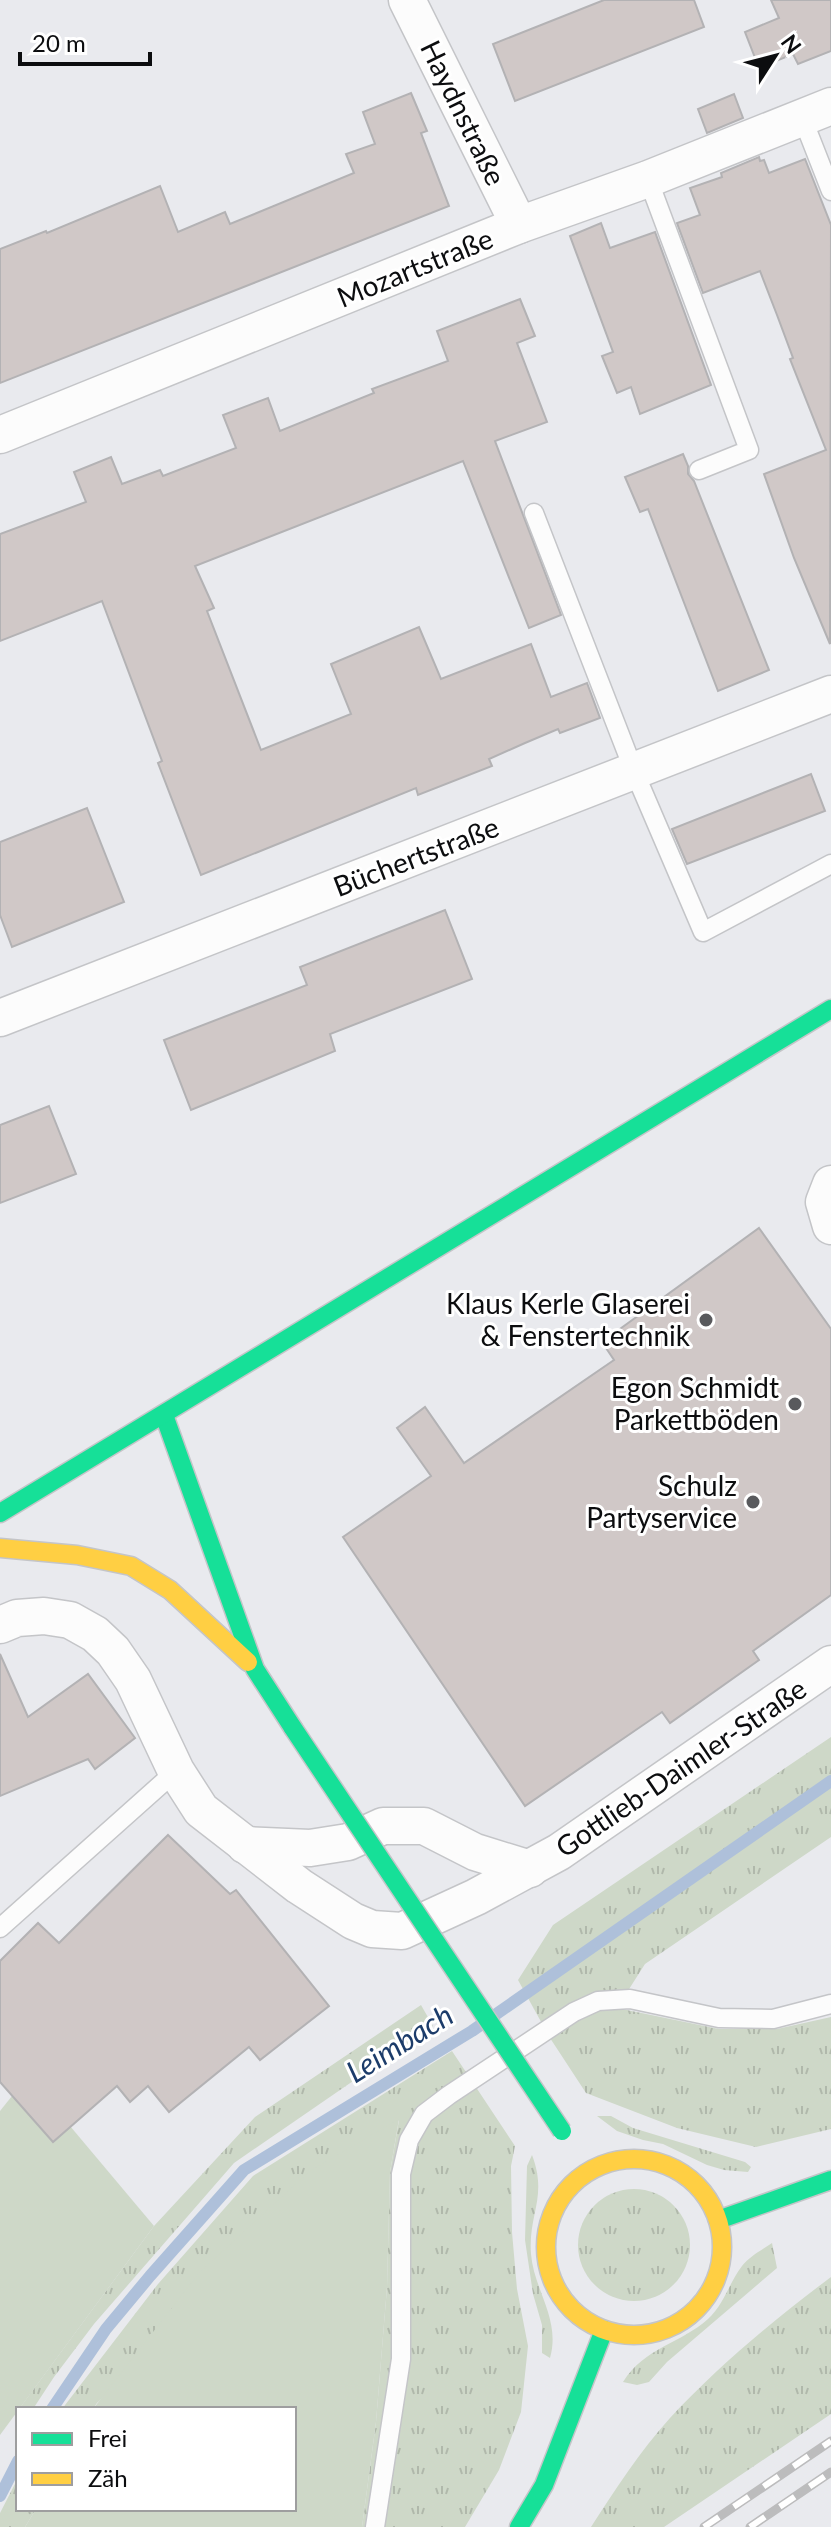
<svg xmlns="http://www.w3.org/2000/svg" width="831" height="2527" font-family="Lato,sans-serif">
  <style>
    .grass { fill: url(#grass-tufts) }
    .green { fill: #ced8c8 }
    .lines { fill: none; stroke-linecap: round; stroke-linejoin: round }
    .stream { stroke: #aec0da; stroke-width: 12 }
    .building { fill: #d0c8c7; stroke: #b3b2b4; stroke-width: 2 }
    .lane-casing { stroke: #c4c5c8; stroke-width: 21 }
    .street-casing { stroke: #c4c5c8; stroke-width: 39 }
    .fast-casing { stroke: #c4c5c8; stroke-width: 21 }
    .slow-casing { stroke: #c4c5c8; stroke-width: 21 }
    .lane { stroke: #fcfcfc; stroke-width: 18 }
    .street { stroke: #fcfcfc; stroke-width: 36 }
    .fast { stroke: #16e098; stroke-width: 18 }
    .slow { stroke: #ffcf43; stroke-width: 18 }
    .rail-casing { stroke: #bcbcbd; stroke-width: 9 }
    .rail { stroke: #fff; stroke-width: 6; stroke-dasharray: 18; stroke-linecap: butt }
    .fast-bridge-casing { stroke: #c4c5c8; stroke-width: 21; stroke-linecap: butt }
    .fast-bridge { stroke: #16e098; stroke-width: 18 }
    .poi-dot { fill: #595a5d; stroke: #fff; stroke-width: 3 }
    .labels { text-anchor: middle; stroke-width: 6; stroke-linejoin: round; paint-order: stroke }
    .street-label { font-size: 28px; fill: #0c0d0f; stroke: #fff }
    .poi-label { font-size: 28px; fill: #0c0d0f; stroke: #fff; text-anchor: end }
    .water-label { font-size: 30px; font-style: italic; fill: #1c3c6a; stroke: #fff }
  </style>
  <defs>
    <pattern id="grass-tufts" width="24" height="20" patternUnits="userSpaceOnUse" patternTransform="scale(2)"><rect width="24" height="20" fill="#ced8c8"/><path d="M3 7l-1-3M5 7V3M7 7l1-3M15 17l-1-3M17 17v-4M19 17l1-3" fill="none" stroke="#b0b8ab"/></pattern>
  </defs>
  <rect width="100%" height="100%" fill="#e9eaee"/>
  <g class="grass">
    <polygon points="831,1737 831,1837 645,1964 617,2008 719,2029 777,2029 831,2017 831,2129 756,2147 677,2128 586,2093 550,2038 518,1980 553,1925"/>
    <polygon points="421,2005 433,2026 234,2163 94,2324 54,2377 33,2409 19,2409 154,2226 255,2117"/>
    <polygon points="452,2051 515,2146 511,2166 512,2232 517,2289 528,2346 521,2412 499,2470 465,2527 362,2527 376,2422 387,2287 390,2172 399,2120 97,2403 93,2409 62,2409 158,2284 253,2176"/>
    <polygon points="597,2116 611,2116 633,2128 745,2162 751,2167 748,2172 724,2170 707,2165 663,2144 643,2140 617,2131"/>
    <path d="M 532,2155 C 548,2197 528,2214 531,2254 C 534,2291 561,2319 550,2358 L 542,2353 L 542,2325 L 533,2294 L 525,2240 L 527,2166 Z"/>
    <circle cx="634" cy="2245" r="56"/>
    <path d="M 772,2243 L 777,2268 L 667,2362 L 649,2382 L 637,2385 L 623,2382 C 645,2347 680,2344 708,2319 C 725,2303 729,2283 742,2266 C 750,2256 762,2250 772,2243 Z"/>
    <path d="M 831,2277 L 831,2414 L 664,2527 L 591,2527 C 615,2490 640,2451 670,2418 C 718,2366 775,2319 831,2277 Z"/>
    <polygon points="18,2478 18,2509 36,2509 25,2527 0,2527 0,2513"/>
  </g>
  <g class="green">
    <polygon points="28,2076 154,2226 0,2435 0,2111"/>
    <polygon points="399,2119 390,2172 387,2287 376,2422 362,2527 25,2527 36,2509 294,2509 294,2409 93,2409 199,2273 310,2171"/>
  </g>
  <g class="lines">
    <g class="stream">
      <polyline points="52,2409 106,2329 150,2276 244,2170 472,2031 831,1781"/>
      <polyline points="0,2496 18,2461"/>
    </g>
  </g>
  <g class="building">
    <polygon points="604,0 694,0 704,27 515,101 493,44"/>
    <polygon points="771,0 831,0 831,51 798,64 793,54 759,68 745,32 779,18"/>
    <polygon points="411,93 427,131 421,133 449,206 0,383 0,249 46,231 47,233 160,186 178,232 225,212 230,224 354,173 346,154 375,144 363,112"/>
    <polygon points="734,94 743,118 707,133 698,109"/>
    <polygon points="759,157 760,161 764,160 769,173 805,159 831,225 830,644 794,558 764,474 826,450 790,359 793,358 777,315 760,271 703,293 677,223 700,215 690,188 722,177 721,173"/>
    <polygon points="601,223 610,248 655,232 711,385 640,414 631,387 617,393 602,356 613,352 570,236"/>
    <polygon points="520,299 535,336 517,343 547,422 495,441 561,615 529,628 463,461 195,566 214,608 207,611 261,750 351,714 331,664 419,627 441,679 531,644 551,697 587,683 600,718 560,733 558,729 525,743 489,759 492,766 418,795 416,788 201,875 158,763 162,761 102,601 0,641 0,534 86,502 74,472 111,457 122,484 160,470 163,476 236,448 223,415 268,398 280,431 374,393 372,389 448,361 437,331"/>
    <polygon points="683,454 688,466 688,474 694,481 769,670 718,691 648,509 640,512 625,477"/>
    <polygon points="811,774 825,811 687,864 672,829"/>
    <polygon points="87,808 124,902 12,947 0,915 0,842"/>
    <polygon points="445,910 472,979 330,1034 335,1051 191,1110 164,1040 307,985 300,967"/>
    <polygon points="49,1106 76,1174 0,1203 0,1125"/>
    <polygon points="759,1228 831,1329 831,1595 753,1651 759,1660 670,1723 662,1712 525,1806 343,1537 431,1476 397,1428 425,1407 464,1463 614,1360 602,1342"/>
    <polygon points="0,1654 28,1717 88,1674 135,1738 95,1769 88,1759 0,1796"/>
    <polygon points="168,1835 230,1894 236,1890 329,2006 260,2060 249,2047 169,2112 148,2086 130,2102 117,2086 53,2142 0,2082 0,1961 38,1923 59,1943"/>
  </g>
  <g class="lines">
    <defs>
      <g id="lane">
        <polyline points="802,117 831,191"/>
        <polyline points="648,179 749,450 699,470"/>
        <polyline points="534,513 634,771 703,932 831,864"/>
        <polyline points="0,1928 176,1771"/>
        <polyline points="375,2527 401,2359 401,2174 409,2140 424,2114 449,2095 574,2012 598,2001 630,1999 719,2018 773,2019 831,2004"/>
      </g>
      <g id="street">
        <polyline points="407,0 519,225"/>
        <polyline points="0,435 519,225 648,179 831,106"/>
        <polyline points="0,1018 831,694"/>
        <polyline points="831,1184 824,1202 831,1226"/>
        <polyline points="0,1625 17,1618 44,1616 70,1620 95,1634 113,1651 133,1680 176,1771 201,1810 299,1886 353,1921 372,1929 402,1931 476,1897 559,1852 831,1664"/>
        <polyline points="245,1845 310,1848 348,1842 383,1826 424,1826 475,1852 530,1869"/>
      </g>
      <g id="fast">
        <polyline points="164,1415 255,1669 293,1728"/>
        <polyline points="0,1513 831,1009"/>
        <polyline points="718,2220 831,2180"/>
        <polyline points="519,2527 544,2485 604,2330"/>
      </g>
      <g id="slow">
        <polyline points="0,1548 77,1555 131,1566 170,1590 248,1662"/>
        <circle cx="634" cy="2247" r="88"/>
      </g>
    </defs>
    <use href="#lane" class="lane-casing"/>
    <use href="#street" class="street-casing"/>
    <use href="#fast" class="fast-casing"/>
    <use href="#slow" class="slow-casing"/>
    <use href="#lane" class="lane"/>
    <use href="#street" class="street"/>
    <use href="#fast" class="fast"/>
    <use href="#slow" class="slow"/>
    <defs>
      <g id="rail">
        <polyline points="704,2527 831,2441"/>
        <polyline points="750,2527 831,2472"/>
      </g>
    </defs>
    <use href="#rail" class="rail-casing"/>
    <use href="#rail" class="rail"/>
    <defs>
      <polyline id="fast-bridge" points="293,1728 562,2131"/>
    </defs>
    <use href="#fast-bridge" class="fast-bridge-casing"/>
    <use href="#fast-bridge" class="fast-bridge"/>
  </g>
  <g class="poi-dot">
    <circle cx="706" cy="1320" r="8"/>
    <circle cx="795" cy="1404" r="8"/>
    <circle cx="753" cy="1502" r="8"/>
  </g>
  <g class="labels">
    <g class="street-label">
      <text transform="translate(463 113) rotate(64)" y="10">Haydnstraße</text>
      <text transform="translate(415 268) rotate(-22)" y="10">Mozartstraße</text>
      <text transform="translate(416 857) rotate(-21)" y="10">Büchertstraße</text>
      <text transform="translate(681 1768) rotate(-34)" y="10">Gottlieb-Daimler-Straße</text>
    </g>
    <g class="poi-label">
      <text x="690" y="1314">Klaus Kerle Glaserei<tspan x="690" dy="32">&amp; Fenstertechnik</tspan></text>
      <text x="779" y="1398">Egon Schmidt<tspan x="779" dy="32">Parkettböden</tspan></text>
      <text x="737" y="1496">Schulz<tspan x="737" dy="32">Partyservice</tspan></text>
    </g>
    <g class="water-label">
      <text transform="translate(400 2044) rotate(-32)" y="10">Leimbach</text>
    </g>
  </g>
  <rect x="16" y="2407" width="280" height="104" fill="#ffffff" stroke="#9e9e9f" stroke-width="2"/>
  <rect x="32" y="2433" width="40" height="12" fill="#16e098" stroke="#9e9e9f" stroke-width="2"/>
  <text x="88" y="2447" font-size="24" fill="#0c0d0f">Frei</text>
  <rect x="32" y="2473" width="40" height="12" fill="#ffcf43" stroke="#9e9e9f" stroke-width="2"/>
  <text x="88" y="2487" font-size="24" fill="#0c0d0f">Zäh</text>
  <g transform="translate(775 56) rotate(54)" stroke="#ffffff" stroke-width="6" paint-order="stroke">
  <path d="M0-6L14 30L0 20L-14 30Z" fill="#0c0d0f"/>
  <text y="-12" font-size="22" font-weight="bold" text-anchor="middle" fill="#0c0d0f">N</text>
  </g>
  <path d="M20 52v12h130v-12" fill="none" stroke="#0c0d0f" stroke-width="4"/>
  <text x="32" y="52" font-size="24" fill="#0c0d0f" stroke="#ffffff" stroke-width="6" paint-order="stroke">20 m</text>
</svg>
